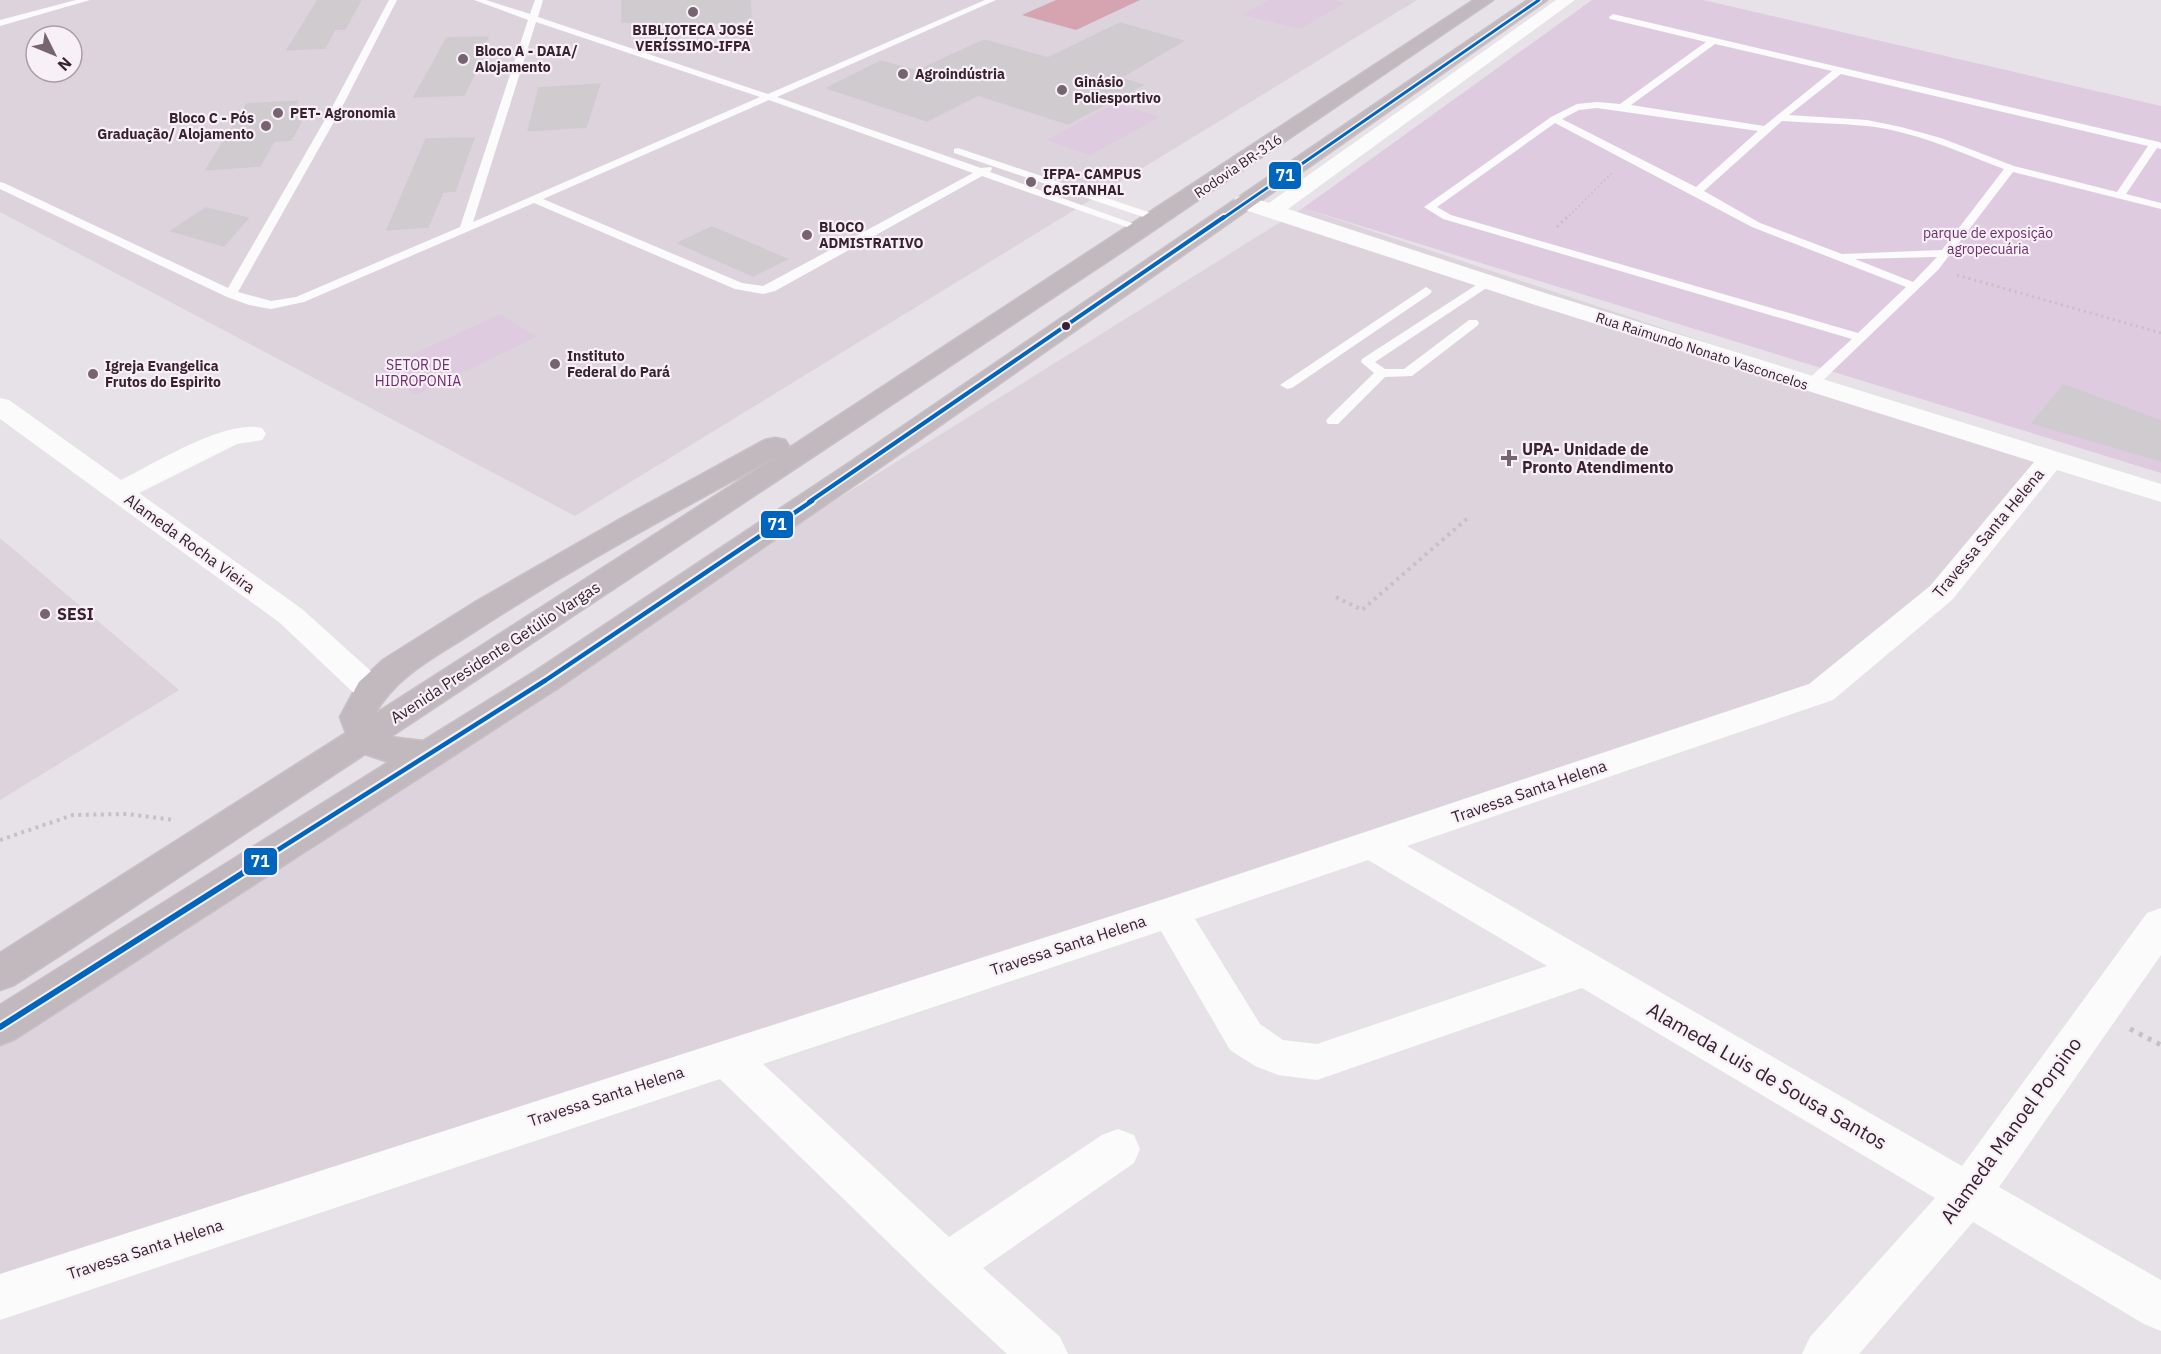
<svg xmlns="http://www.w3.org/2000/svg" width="2161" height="1354" font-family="'IBM Plex Sans',sans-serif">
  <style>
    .built { fill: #ddd3dc; fill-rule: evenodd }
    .green { fill: #decbe0 }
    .water { fill: #d6a4b0 }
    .building { fill: #d0cbcf; stroke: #d0cbcf; stroke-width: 1.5 }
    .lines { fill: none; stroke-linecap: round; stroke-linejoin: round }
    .highway-casing { stroke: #c7c0c5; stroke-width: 3 }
    .path-far3 { stroke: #c8c0c5; stroke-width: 2; stroke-dasharray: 1.5 3; stroke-linecap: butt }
    .path-far2 { stroke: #c8c0c5; stroke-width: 3; stroke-dasharray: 2 4; stroke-linecap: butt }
    .path-far1 { stroke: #c8c0c5; stroke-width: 4; stroke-dasharray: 3 4.5; stroke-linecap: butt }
    .path { stroke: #c8c0c5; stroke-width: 5; stroke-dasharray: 4 6; stroke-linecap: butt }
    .lane { fill: #fbfbfb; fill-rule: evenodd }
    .street { fill: #fbfbfb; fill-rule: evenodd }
    .highway { fill: #c1b9be; fill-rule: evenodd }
    .bus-1-far3-casing { stroke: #f7f0f6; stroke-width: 6 }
    .bus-1-far2-casing { stroke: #f7f0f6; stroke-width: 8 }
    .bus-1-far1-casing { stroke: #f7f0f6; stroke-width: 9 }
    .bus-1-casing { stroke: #f7f0f6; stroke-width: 10 }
    .bus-1-far3 { stroke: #0065bd; stroke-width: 3 }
    .bus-1-far2 { stroke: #0065bd; stroke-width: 4 }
    .bus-1-far1 { stroke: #0065bd; stroke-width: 4.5 }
    .bus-1 { stroke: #0065bd; stroke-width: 6 }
    .poi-dot { fill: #766571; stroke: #f7f0f6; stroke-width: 2 }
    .bus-dot { fill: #392131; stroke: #f7f0f6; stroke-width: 2 }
    .labels { text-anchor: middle; stroke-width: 4.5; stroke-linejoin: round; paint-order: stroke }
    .far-poi-label { font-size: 14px; font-weight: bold; fill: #392131; stroke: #f7f0f6; text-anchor: start }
    .far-street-label { font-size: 14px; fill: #392131; stroke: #f7f0f6 }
    .far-park-label { font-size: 14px; fill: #6e2d6e; stroke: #f7f0f6 }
    .poi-label { font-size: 16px; font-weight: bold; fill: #392131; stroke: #f7f0f6; text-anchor: start }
    .street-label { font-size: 16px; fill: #392131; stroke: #f7f0f6 }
    .near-street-label { font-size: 20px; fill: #392131; stroke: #f7f0f6 }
    .line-badge { stroke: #f7f0f6; stroke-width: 2 }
    .badge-label { font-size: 16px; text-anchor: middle; font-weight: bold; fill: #fff }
  </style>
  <rect width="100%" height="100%" fill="#e7e2e7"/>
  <g class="built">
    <path d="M 0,0 L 1417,0 L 575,516 L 0,212 ZM 36,36 L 72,36 L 72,72 L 36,72 Z"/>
    <polygon points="1303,208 2052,458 1941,593 1821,692 0,1297 0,1022"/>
    <polygon points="0,538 179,690 0,800"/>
  </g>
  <g class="green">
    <polygon points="1269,0 1334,0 1345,3 1300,29 1242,15"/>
    <polygon points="1592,0 1703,0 2161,106 2161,473 1303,208"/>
    <polygon points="1116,103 1160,117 1090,155 1046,140"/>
    <polygon points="501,314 536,337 415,395 380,369"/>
  </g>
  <polygon class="water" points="1056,0 1140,0 1076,30 1022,15"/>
  <g class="building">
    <polygon points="318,0 361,0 345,29 335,29 325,48 287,50"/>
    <polygon points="622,0 750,0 751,20 686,26 622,22"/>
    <polygon points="1120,23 1183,41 1120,78 1143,85 1068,124 978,95 927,121 827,88 881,61 917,71 984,40 1048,58"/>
    <polygon points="488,37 483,47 488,47 464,95 414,97 447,38"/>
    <polygon points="600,84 586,127 528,131 539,88"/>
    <polygon points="298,101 292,112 307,111 291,140 274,141 260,166 206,170 247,104"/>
    <polygon points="474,138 455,191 443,192 428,227 387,230 426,139"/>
    <polygon points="206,208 248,218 224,246 171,231"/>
    <polygon points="712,227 787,259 753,276 678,243"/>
    <polygon points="2064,385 2161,421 2161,461 2032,423"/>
  </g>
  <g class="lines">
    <defs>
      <path id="highway" d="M 1474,0 L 1493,0 L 1123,251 L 390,737 L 423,741 L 534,672 L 849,463 L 1528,0 L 1547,0 L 869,475 L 558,688 L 15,1039 L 0,1045 L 0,1005 L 389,762 L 365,754 L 76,945 L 14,985 L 0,990 L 0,953 L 346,733 L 340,717 L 359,682 L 383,660 L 477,601 L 624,517 L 765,440 L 775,438 L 785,440 L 789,446 L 786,450 ZM 776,457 L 375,714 C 395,676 437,656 472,633 C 570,569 673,513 776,457 Z"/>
    </defs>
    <use href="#highway" class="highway-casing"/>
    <polyline class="path-far3" points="1566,219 1612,173"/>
    <g class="path-far2">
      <polyline points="1557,227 1567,217"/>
      <polyline points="1957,275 2161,333"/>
    </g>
    <g class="path-far1">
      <polyline points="1336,597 1362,610 1470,516"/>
      <polyline points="0,840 73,815 127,814 174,820"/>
    </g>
    <polyline class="path" points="2130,1029 2161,1045"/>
    <g class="lane">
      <polygon points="76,0 90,0 0,26 0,20"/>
      <path d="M 389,0 L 397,0 L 340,111 L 238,292 L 271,301 L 296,297 L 460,227 L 528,20 L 474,0 L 486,0 L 530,14 L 535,0 L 543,0 L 538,17 L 768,94 L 985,0 L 996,0 L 777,97 L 981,168 L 991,167 L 992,169 L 990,172 L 1148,229 L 1142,232 L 1138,231 L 982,176 L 775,291 L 763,294 L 735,289 L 534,203 L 304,302 L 271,309 L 249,305 L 227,297 L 0,189 L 0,182 L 4,183 L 228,288 L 330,111 ZM 536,22 L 760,97 L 473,222 ZM 769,100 L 973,173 L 763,286 L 742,283 L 543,199 Z"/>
      <path d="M 1613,14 L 2159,142 L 2161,143 L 2161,149 L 2157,148 L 2126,194 L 2161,203 L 2161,209 L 2013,172 L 1938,270 L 1815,388 L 1805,388 L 1803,385 L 1805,382 L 1852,339 L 1443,219 L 1424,207 L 1551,117 L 1577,104 L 1597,102 L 1620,104 L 1706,42 L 1610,19 L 1609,17 ZM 1715,44 L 1832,71 L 1764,126 L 1631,105 ZM 1841,74 L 2148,146 L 2117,192 L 2014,166 L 1941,138 L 1901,127 L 1867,120 L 1789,115 ZM 1597,108 L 1758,131 L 1696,187 L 1562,119 L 1579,110 ZM 1782,121 C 1810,123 1838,123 1866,126 C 1914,131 1959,152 2004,169 L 1942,250 L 1842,254 L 1760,223 L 1704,191 ZM 1555,123 L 1752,227 L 1906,287 L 1858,333 L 1451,215 L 1437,207 ZM 1937,257 L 1913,282 L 1855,259 Z"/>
      <polygon points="958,148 1163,217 1165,219 1163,221 1155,221 954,153 954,149"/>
      <polygon points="1487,278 1491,279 1491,285 1375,362 1385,369 1404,369 1469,320 1477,320 1479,323 1477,326 1412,376 1385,377 1338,424 1328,424 1326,421 1328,418 1374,373 1361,362 1362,359"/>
      <polygon points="1426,287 1432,291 1430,294 1292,388 1287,389 1280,385"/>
    </g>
    <g class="street">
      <path d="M 1556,0 L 1575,0 L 1288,209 L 1545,293 L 2161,484 L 2161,502 L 2057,470 L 1952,600 L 1833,700 L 1407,846 L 1962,1166 L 2147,913 L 2161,908 L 2161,955 L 1999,1187 L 2161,1280 L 2161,1331 L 2144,1324 L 1973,1222 L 1859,1354 L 1802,1354 L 1810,1337 L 1935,1198 L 1582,988 L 1317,1080 L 1278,1075 L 1255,1066 L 1230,1050 L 1161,931 L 763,1064 L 949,1237 L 1102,1135 L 1118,1129 L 1134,1135 L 1140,1149 L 1134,1163 L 983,1268 L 1060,1337 L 1068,1354 L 1007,1354 L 929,1282 L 720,1079 L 0,1320 L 0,1274 L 1167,898 L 1809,684 L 1930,586 L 2034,462 L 1529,303 L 1236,207 L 1233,202 L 1236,197 L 1244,195 L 1269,203 ZM 1368,860 L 1547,966 L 1317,1044 L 1283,1040 L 1260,1024 L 1195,919 Z"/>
      <path d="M 0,398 L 9,400 L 121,480 C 156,463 225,419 262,428 L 266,434 L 262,440 L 237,444 L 139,493 L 302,609 L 383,682 L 388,690 L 383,698 L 371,701 L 359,698 L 280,623 L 0,419 Z"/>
    </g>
    <use href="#highway" class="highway"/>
    <defs>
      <polyline id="bus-1-far3" points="1222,219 1539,0"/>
      <polyline id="bus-1-far2" points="809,502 1224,217"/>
      <polyline id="bus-1-far1" points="243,872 546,680 812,501"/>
      <polyline id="bus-1" points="0,1027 246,871"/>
    </defs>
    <use href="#bus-1-far3" class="bus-1-far3-casing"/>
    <use href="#bus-1-far2" class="bus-1-far2-casing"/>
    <use href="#bus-1-far1" class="bus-1-far1-casing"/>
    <use href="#bus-1" class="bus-1-casing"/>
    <use href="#bus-1-far3" class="bus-1-far3"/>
    <use href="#bus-1-far2" class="bus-1-far2"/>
    <use href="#bus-1-far1" class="bus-1-far1"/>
    <use href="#bus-1" class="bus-1"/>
  </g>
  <g class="poi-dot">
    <circle cx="693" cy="12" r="6"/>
    <circle cx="463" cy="59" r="6"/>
    <circle cx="903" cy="74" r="6"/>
    <circle cx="1062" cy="90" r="6"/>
    <circle cx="278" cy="113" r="6"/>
    <circle cx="266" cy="126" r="6"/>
    <circle cx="1031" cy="182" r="6"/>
    <circle cx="807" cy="235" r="6"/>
    <circle cx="555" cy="364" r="6"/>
    <circle cx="93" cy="374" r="6"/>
    <path d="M1506 449h6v6h6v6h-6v6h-6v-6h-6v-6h6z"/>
    <circle cx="45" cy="614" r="6"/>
  </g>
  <circle class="bus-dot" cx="1066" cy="326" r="5"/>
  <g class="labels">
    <g class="far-poi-label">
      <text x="693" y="35" text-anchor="middle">BIBLIOTECA JOSÉ<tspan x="693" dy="16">VERÍSSIMO-IFPA</tspan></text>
      <text x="475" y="56">Bloco A - DAIA/<tspan x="475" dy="16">Alojamento</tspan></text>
      <text x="915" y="79">Agroindústria</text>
      <text x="1074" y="87">Ginásio<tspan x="1074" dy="16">Poliesportivo</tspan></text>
      <text x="290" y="118">PET- Agronomia</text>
      <text x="254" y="123" text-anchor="end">Bloco C - Pós<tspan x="254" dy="16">Graduação/ Alojamento</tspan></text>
      <text x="1043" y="179">IFPA- CAMPUS<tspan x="1043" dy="16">CASTANHAL</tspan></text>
      <text x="819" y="232">BLOCO<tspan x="819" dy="16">ADMISTRATIVO</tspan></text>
      <text x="567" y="361">Instituto<tspan x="567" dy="16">Federal do Pará</tspan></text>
      <text x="105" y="371">Igreja Evangelica<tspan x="105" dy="16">Frutos do Espirito</tspan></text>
    </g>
    <g class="far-street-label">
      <text transform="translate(1238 166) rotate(-34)" y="5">Rodovia BR-316</text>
      <text transform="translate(1702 351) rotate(18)" y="5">Rua Raimundo Nonato Vasconcelos</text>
    </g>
    <g class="far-park-label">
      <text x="1988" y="238">parque de exposição<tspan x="1988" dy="16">agropecuária</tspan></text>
      <text x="418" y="370">SETOR DE<tspan x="418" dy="16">HIDROPONIA</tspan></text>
    </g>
    <g class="poi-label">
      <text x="1522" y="455">UPA- Unidade de<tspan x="1522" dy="18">Pronto Atendimento</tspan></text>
      <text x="57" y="620">SESI</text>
    </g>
    <g class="street-label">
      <text transform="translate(1988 533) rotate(-50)" y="6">Travessa Santa Helena</text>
      <text transform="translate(190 543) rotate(36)" y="6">Alameda Rocha Vieira</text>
      <text transform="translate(495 652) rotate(-33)" y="6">Avenida Presidente Getúlio Vargas</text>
      <text transform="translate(1529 791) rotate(-19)" y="6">Travessa Santa Helena</text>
      <text transform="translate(1068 945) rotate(-18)" y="6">Travessa Santa Helena</text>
      <text transform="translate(606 1096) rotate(-18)" y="6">Travessa Santa Helena</text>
      <text transform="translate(145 1249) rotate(-18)" y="6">Travessa Santa Helena</text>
    </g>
    <g class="near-street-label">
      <text transform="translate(1767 1076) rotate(30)" y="7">Alameda Luis de Sousa Santos</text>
      <text transform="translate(2011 1130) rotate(-54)" y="7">Alameda Manoel Porpino</text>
    </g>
  </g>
  <g class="line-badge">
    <rect x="1268" y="161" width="34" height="29" rx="6" fill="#0065bd"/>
    <rect x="760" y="510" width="34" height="29" rx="6" fill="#0065bd"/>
    <rect x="243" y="847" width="35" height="29" rx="6" fill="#0065bd"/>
  </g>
  <g class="badge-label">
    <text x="1285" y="181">71</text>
    <text x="777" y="530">71</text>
    <text x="260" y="867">71</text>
  </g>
  <g transform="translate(54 54) rotate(133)"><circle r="28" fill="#f7f0f6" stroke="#ab9da7" stroke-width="1.5"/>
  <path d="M0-4.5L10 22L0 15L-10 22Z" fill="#766571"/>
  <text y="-9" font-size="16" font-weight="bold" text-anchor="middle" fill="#392131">N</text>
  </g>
</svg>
